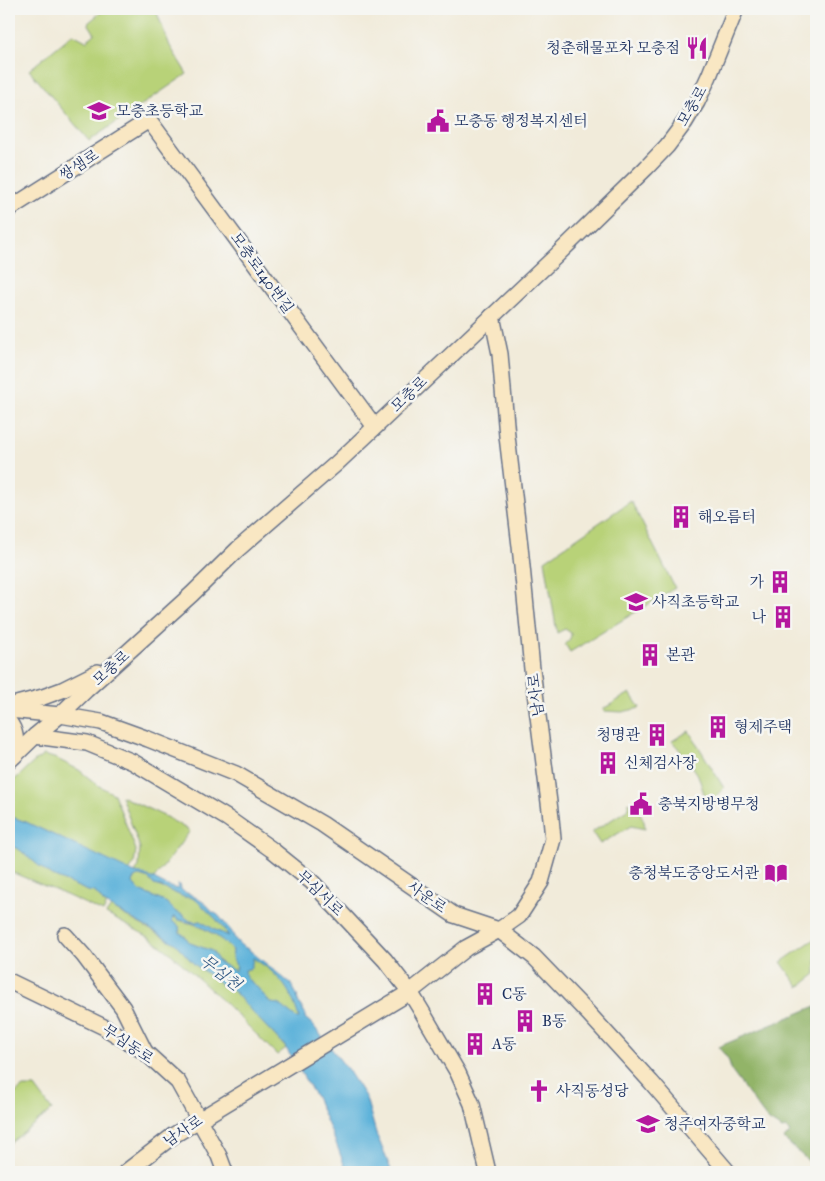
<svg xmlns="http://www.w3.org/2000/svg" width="825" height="1181" font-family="'IM FELL Great Primer','Noto Serif KR',serif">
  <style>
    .green { fill: #b8d278; stroke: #6a806b }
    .forest { fill: #92b468; stroke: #567263 }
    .water { fill: #5eb3da; stroke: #3c719c; fill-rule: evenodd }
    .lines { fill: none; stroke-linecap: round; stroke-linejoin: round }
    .secondary-casing { stroke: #667189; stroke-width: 18 }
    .secondary { stroke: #f9e7c3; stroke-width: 15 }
    .labels { text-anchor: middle; stroke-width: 5; stroke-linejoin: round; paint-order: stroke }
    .poi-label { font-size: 15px; fill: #1b2f5e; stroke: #f6f6f2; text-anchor: start }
    .street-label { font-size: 15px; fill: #1b2f5e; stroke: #f6f6f2 }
    .water-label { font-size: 16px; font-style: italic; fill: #2f5783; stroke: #f6f6f2 }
  </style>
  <rect width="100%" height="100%" fill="#f6f6f2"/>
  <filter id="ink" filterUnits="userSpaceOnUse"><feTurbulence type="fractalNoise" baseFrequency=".02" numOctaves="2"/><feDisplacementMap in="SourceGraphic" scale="10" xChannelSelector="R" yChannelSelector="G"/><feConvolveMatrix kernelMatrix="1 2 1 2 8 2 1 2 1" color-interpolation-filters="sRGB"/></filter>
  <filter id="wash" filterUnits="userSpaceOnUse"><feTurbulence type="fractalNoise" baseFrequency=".0096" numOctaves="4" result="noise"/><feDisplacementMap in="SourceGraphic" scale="20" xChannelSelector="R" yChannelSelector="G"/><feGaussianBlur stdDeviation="1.12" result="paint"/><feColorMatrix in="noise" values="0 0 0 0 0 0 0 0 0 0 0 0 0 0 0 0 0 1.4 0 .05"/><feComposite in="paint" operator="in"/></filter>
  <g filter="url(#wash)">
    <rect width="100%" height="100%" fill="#f1ebda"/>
    <g class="green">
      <polygon points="105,9 156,9 157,13 170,46 187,74 89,141 29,70 73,34 86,41 95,34 88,23"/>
      <path d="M 631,501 L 675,588 L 570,652 L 565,644 C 569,641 571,638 571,633 L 565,629 L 557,633 L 545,560 Z"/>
      <polygon points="630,693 640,708 622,712 604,711 603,709"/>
      <polygon points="689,731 724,788 715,797 707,803 698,775 689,761 672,741"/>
      <polygon points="44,755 57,759 79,770 99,786 114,794 136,850 134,864 129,871 26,822 9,816 9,785 34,762"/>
      <polygon points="121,796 166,817 190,831 154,879 147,876 135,873 139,866 140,848"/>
      <path d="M 629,802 C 638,808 645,818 645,829 L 631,826 L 600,844 L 592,832 L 627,810 Z"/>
      <polygon points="9,845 20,850 50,875 88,891 95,892 104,903 107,904 103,912 64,894 9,871"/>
      <polygon points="138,876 144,877 149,879 154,885 161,887 184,897 190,897 196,900 216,919 230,936 217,931 200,921 196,922 190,921 181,914 176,912 167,903 140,891 133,883 134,878"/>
      <polygon points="111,907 136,922 175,943 194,964 218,981 223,987 223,984 226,981 237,995 286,1048 277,1055 222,1000 169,952 149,937 106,914"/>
      <path d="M 173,917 C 177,918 180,920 184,922 C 188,923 192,923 196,925 C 211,932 221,938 233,950 L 232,958 L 237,967 L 234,972 L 219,962 L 212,951 L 190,943 L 184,935 L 180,934 L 179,926 L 172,921 Z"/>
      <polygon points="816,938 816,974 799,987 781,962"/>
      <path d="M 253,958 C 279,974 291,989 300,1018 L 296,1018 L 278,1004 L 270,1003 L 257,987 L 246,978 L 245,969 L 250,969 Z"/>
      <polygon points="23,1087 35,1087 52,1110 9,1144 9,1098"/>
    </g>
    <path class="forest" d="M 816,1006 L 816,1043 L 814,1050 L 816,1056 L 816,1168 L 784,1139 L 790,1133 L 786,1128 L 782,1129 L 769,1121 L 763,1114 L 730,1069 C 731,1060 724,1054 718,1047 Z"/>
    <path class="water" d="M 9,816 L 26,822 L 135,873 C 151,874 163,887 178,889 L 178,884 L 180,885 L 181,889 L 184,892 L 190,894 L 203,902 L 208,906 L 211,911 L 218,915 L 232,932 L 235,939 L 242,946 L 248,949 L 291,984 L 297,995 L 298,1002 L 305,1013 L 305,1018 L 312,1024 L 348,1070 L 366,1098 L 376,1133 L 392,1172 L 347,1172 L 336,1143 L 316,1097 L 284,1045 L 253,1013 L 226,982 L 223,984 L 225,987 L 223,987 L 218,981 L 194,964 L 175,943 L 104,903 L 95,892 L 88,891 L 50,875 L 20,850 L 9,845 ZM 138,876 L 144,877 L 149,879 L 154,885 L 161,887 L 184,897 L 190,897 L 196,900 L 216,919 L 229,936 L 217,931 L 200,921 L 196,922 L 190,921 L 181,914 L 176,912 L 167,903 L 140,891 L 133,883 L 134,878 ZM 173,917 L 176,917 L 177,920 C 196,920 220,937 233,950 L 232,958 L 237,967 L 235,971 L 219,962 L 212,951 L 190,943 L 184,935 L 180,933 L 179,926 L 172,921 ZM 253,958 C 279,974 291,989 299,1018 L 296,1018 L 278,1004 L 270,1003 L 257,987 L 246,978 L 245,970 C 254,968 251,965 253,958 Z"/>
  </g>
  <g filter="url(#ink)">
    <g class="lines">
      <defs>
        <g id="secondary">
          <polyline points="9,209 149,120 375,427"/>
          <polyline points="9,706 43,697 62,690 98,672"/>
          <polyline points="9,710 60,715 101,722 148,739 236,774 322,824 454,915 499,930 534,957 588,1013 651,1082 728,1172"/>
          <path d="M 9,722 C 17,732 17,743 14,756"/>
          <polyline points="35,736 87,743 133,762 227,818 271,849 312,882 385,960 410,992 421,1010 458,1073 472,1104 488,1172"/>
          <polyline points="9,761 35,736 60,715 86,690 192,594 238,549 337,463 555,257 646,168 667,146 685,122 697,102 709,76 736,9"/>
          <polyline points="65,935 84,956 123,1008 145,1052"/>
          <polyline points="9,981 104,1027 145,1052 178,1082 219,1156 225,1172"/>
          <polyline points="126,1172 174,1135 410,992 466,948 499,930 519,916 541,882 553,839 551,818 532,669 520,546 507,436 500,354 492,316"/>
        </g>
      </defs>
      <use href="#secondary" class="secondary-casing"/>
      <use href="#secondary" class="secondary"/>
    </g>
  </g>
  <defs>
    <symbol id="restaurant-bare" viewBox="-9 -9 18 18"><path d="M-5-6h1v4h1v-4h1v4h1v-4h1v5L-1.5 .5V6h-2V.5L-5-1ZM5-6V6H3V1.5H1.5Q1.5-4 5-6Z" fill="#b5179e" stroke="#f6f6f2" stroke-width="2.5" paint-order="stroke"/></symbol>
    <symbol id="school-bare" viewBox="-9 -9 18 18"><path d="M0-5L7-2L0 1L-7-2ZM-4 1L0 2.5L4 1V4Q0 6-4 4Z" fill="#b5179e" stroke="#f6f6f2" stroke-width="2.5" paint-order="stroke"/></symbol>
    <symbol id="civic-bare" viewBox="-9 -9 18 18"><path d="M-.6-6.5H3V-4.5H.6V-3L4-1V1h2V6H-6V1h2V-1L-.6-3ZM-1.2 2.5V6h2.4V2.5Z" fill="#b5179e" stroke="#f6f6f2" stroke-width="2.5" paint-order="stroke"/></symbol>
    <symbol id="building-bare" viewBox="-9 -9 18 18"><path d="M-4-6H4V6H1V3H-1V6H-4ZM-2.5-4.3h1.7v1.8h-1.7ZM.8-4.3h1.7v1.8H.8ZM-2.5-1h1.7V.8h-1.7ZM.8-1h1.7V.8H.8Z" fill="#b5179e" stroke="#f6f6f2" stroke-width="2.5" paint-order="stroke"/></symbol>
    <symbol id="library-bare" viewBox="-9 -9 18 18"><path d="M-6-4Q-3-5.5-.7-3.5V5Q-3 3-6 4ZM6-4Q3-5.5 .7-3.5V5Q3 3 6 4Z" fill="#b5179e" stroke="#f6f6f2" stroke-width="2.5" paint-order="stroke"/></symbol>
    <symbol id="church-bare" viewBox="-9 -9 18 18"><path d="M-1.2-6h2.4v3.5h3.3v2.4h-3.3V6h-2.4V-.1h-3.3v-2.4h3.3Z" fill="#b5179e" stroke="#f6f6f2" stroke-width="2.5" paint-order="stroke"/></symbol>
  </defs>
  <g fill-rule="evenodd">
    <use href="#restaurant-bare" x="681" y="32" width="32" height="32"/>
    <use href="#school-bare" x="83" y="95" width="32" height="32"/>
    <use href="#civic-bare" x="422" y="105" width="32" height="32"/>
    <use href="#building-bare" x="665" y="501" width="32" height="32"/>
    <use href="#building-bare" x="764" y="566" width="32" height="32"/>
    <use href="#school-bare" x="620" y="586" width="32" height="32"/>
    <use href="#building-bare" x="767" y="601" width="32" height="32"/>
    <use href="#building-bare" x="634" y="639" width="32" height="32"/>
    <use href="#building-bare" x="702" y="711" width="32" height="32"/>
    <use href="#building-bare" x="641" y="719" width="32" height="32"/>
    <use href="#building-bare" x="592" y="747" width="32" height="32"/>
    <use href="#civic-bare" x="625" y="788" width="32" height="32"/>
    <use href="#library-bare" x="760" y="857" width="32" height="32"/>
    <use href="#building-bare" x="469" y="978" width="32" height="32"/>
    <use href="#building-bare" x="509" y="1005" width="32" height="32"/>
    <use href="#building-bare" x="459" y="1028" width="32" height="32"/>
    <use href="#church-bare" x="523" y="1075" width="32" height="32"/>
    <use href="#school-bare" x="632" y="1108" width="32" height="32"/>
  </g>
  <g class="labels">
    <g class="poi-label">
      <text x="680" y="53" text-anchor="end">청춘해물포차 모충점</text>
      <text x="116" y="116">모충초등학교</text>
      <text x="454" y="126">모충동 행정복지센터</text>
      <text x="698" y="522">해오름터</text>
      <text x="764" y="587" text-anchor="end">가</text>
      <text x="652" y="607">사직초등학교</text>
      <text x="766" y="622" text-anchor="end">나</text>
      <text x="666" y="660">본관</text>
      <text x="734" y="732">형제주택</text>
      <text x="640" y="740" text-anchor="end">청명관</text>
      <text x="624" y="768">신체검사장</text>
      <text x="658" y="809">충북지방병무청</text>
      <text x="759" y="878" text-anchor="end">충청북도중앙도서관</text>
      <text x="502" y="999">C동</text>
      <text x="542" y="1026">B동</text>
      <text x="492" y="1049">A동</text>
      <text x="556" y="1096">사직동성당</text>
      <text x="664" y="1129">청주여자중학교</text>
    </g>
    <g class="street-label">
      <text transform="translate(692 106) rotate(-60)" y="5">모충로</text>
      <text transform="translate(79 165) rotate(-33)" y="5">쌍샘로</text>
      <text transform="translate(262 273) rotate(54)" y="5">모충로140번길</text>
      <text transform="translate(409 394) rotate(-44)" y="5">모충로</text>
      <text transform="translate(111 668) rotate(-42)" y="5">모충로</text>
      <text transform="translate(536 695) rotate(-97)" y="5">남사로</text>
      <text transform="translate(320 893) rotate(44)" y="5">무심서로</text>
      <text transform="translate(427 897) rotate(35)" y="5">사운로</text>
      <text transform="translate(128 1044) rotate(34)" y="5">무심동로</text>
      <text transform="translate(183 1131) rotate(-34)" y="5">남사로</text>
    </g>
    <g class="water-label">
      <text transform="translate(221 972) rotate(38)" y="6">무심천</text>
    </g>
  </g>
  <rect width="825" height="1181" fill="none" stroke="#f6f6f2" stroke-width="30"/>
</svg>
